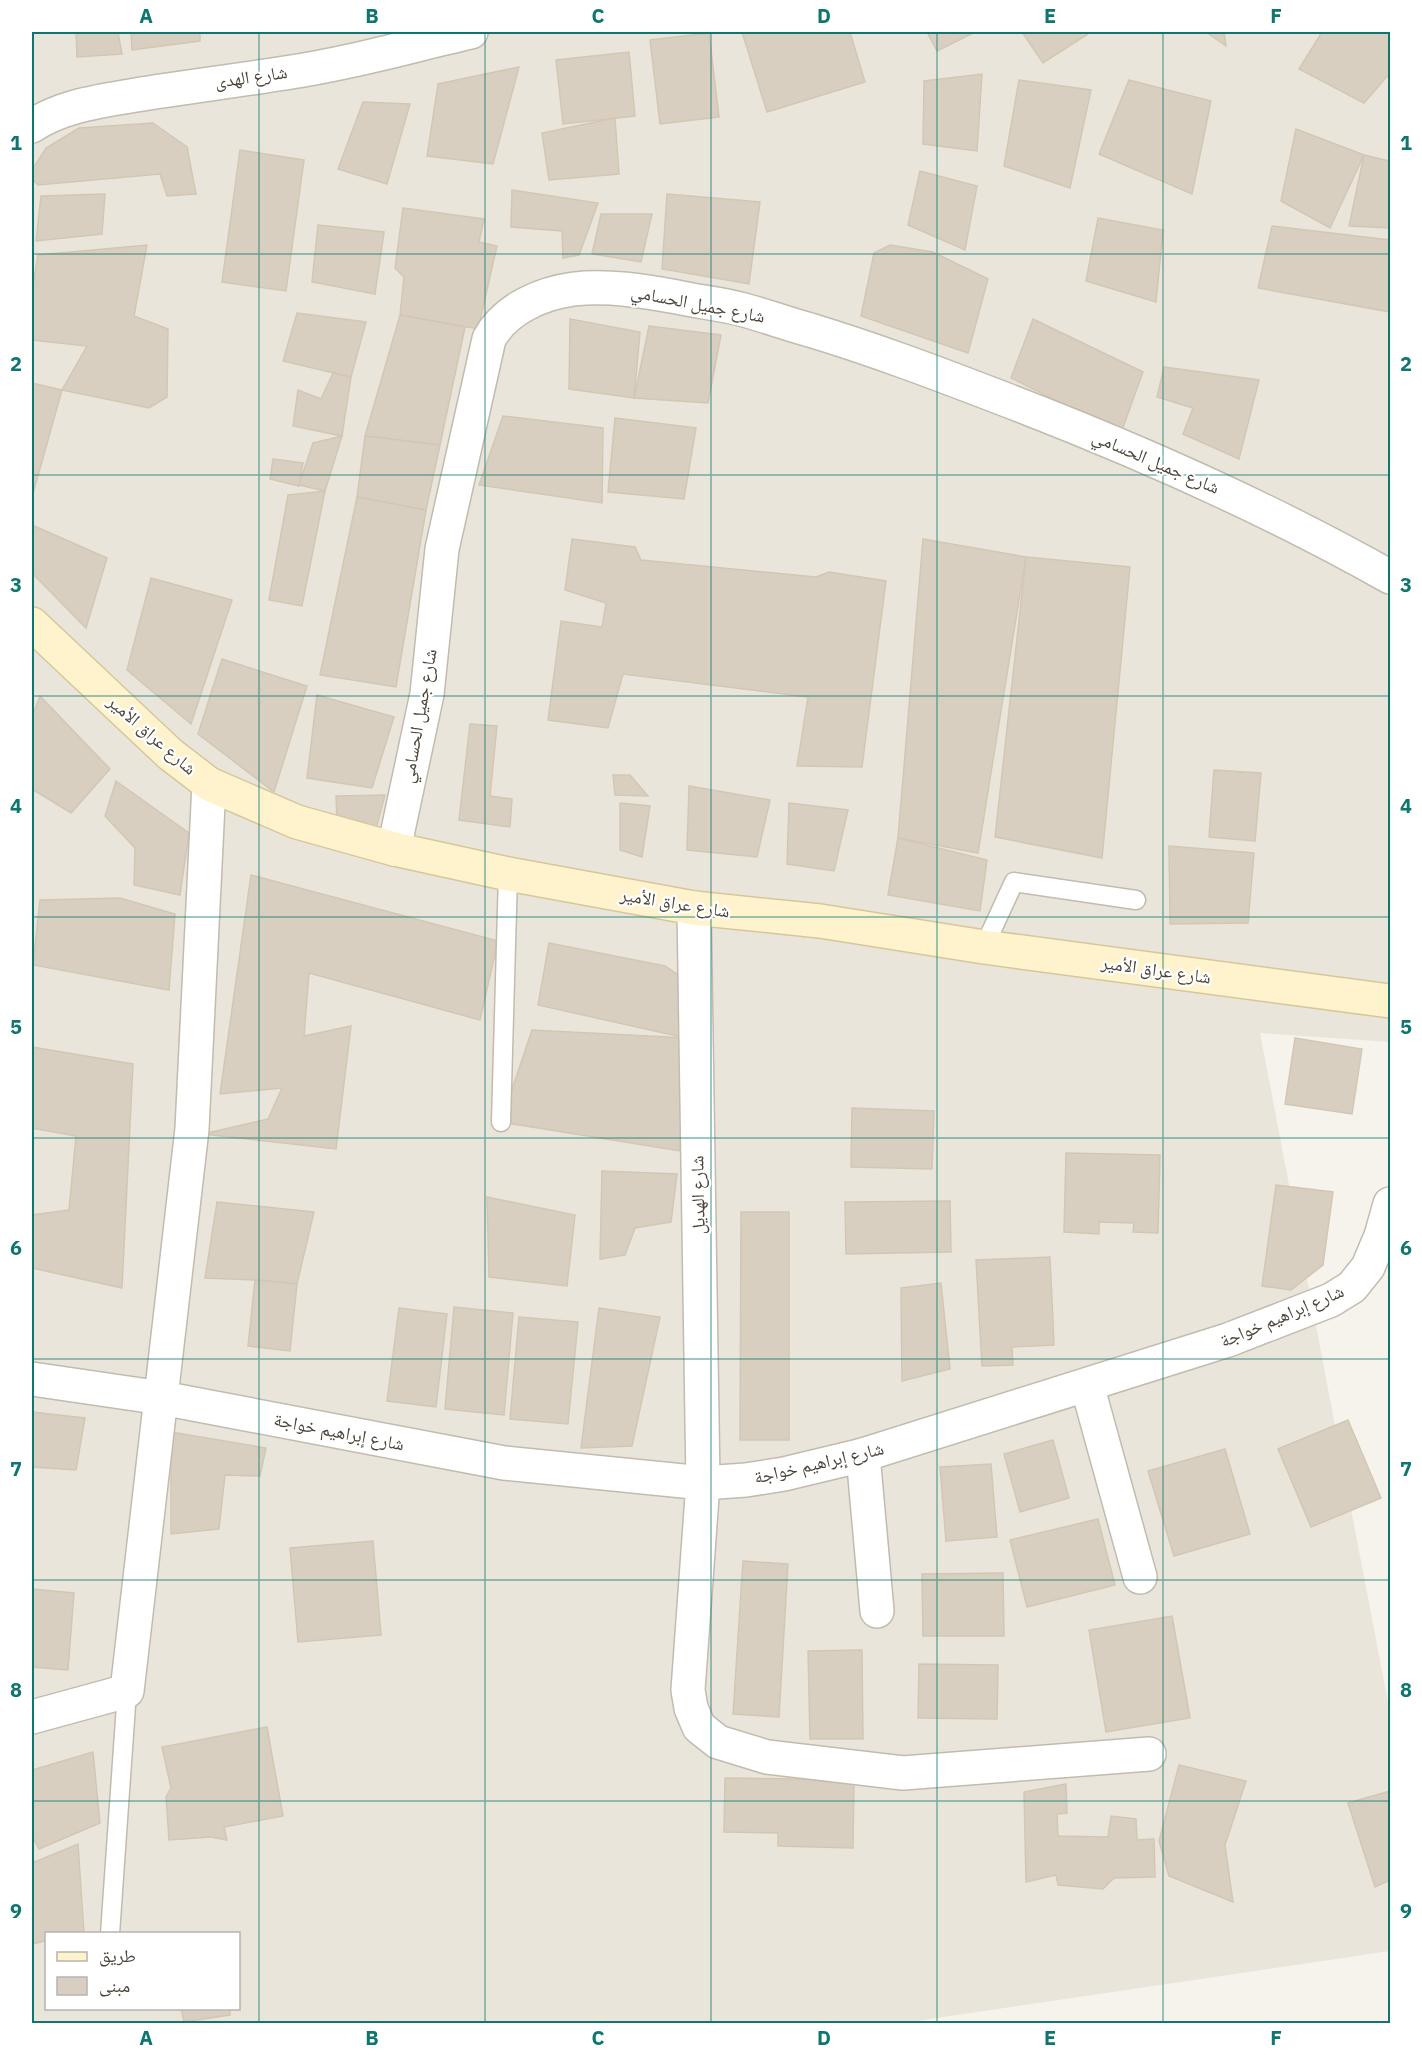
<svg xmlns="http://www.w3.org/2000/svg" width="1422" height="2055" font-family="'IBM Plex Sans','Noto Naskh Arabic',sans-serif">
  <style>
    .residential { fill: #eae5da; fill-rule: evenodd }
    .building { fill: #d8cfc1; stroke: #d3c7b4; stroke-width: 1.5 }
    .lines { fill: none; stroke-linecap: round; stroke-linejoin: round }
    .lane-casing { stroke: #c2bbae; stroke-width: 21 }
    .street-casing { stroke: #c2bbae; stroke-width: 36 }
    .secondary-casing { stroke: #d6c79b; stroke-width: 36 }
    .lane { stroke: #fff; stroke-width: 18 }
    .street { stroke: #fff; stroke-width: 33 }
    .secondary { stroke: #fff3cd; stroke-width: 33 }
    .grid { fill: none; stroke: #0f766e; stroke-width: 1.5; stroke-opacity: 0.55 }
    .labels { text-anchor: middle; stroke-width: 4.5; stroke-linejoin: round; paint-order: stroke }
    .street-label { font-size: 18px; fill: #4b4439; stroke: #fff }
    .neatline { fill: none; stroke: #0f766e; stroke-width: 2 }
    .grid-label { font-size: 20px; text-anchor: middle; font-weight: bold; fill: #0f766e }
  </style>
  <rect width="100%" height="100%" fill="#f6f3ec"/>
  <path class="residential" d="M 32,32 L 1390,32 L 1390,1042 L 1260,1033 L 1390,1713 L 1390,1951 L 896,2024 L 32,2024 ZM 46,1934 L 238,1934 L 238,2008 L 46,2008 Z"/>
  <g class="building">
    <polygon points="76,32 118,32 122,54 77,57"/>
    <polygon points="131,32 200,32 200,41 132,50"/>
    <polygon points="742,32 850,32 865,82 767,112"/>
    <polygon points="927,32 975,32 937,51"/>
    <polygon points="1022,32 1091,32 1043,63"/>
    <polygon points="1206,32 1224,32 1226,46"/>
    <polygon points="1322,32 1384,32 1390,34 1390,73 1364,103 1299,69"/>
    <polygon points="709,33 719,117 660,124 650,40"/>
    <polygon points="629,52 635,116 563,124 556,60"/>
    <polygon points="519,67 493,164 427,156 438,84"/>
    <polygon points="982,74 977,151 923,144 924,81"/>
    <polygon points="1019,80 1091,90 1070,188 1004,166"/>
    <polygon points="1129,80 1211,101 1192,194 1099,154"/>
    <polygon points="363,102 410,104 387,184 338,169"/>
    <polygon points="615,118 619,174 549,180 542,133"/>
    <polygon points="153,123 187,147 196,194 167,196 160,174 38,185 32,179 32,170 46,148 79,128"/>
    <polygon points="1296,129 1364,155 1330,228 1281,201"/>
    <polygon points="240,150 304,160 286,291 222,282"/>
    <polygon points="1364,155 1390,161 1390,228 1349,226"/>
    <polygon points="920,171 977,186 965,250 908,225"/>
    <polygon points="512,190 598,203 579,255 563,258 562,231 511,227"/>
    <polygon points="105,194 102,234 36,241 41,196"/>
    <polygon points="667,194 760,202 749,284 662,269"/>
    <polygon points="403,208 484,219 479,242 497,246 478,329 400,315 404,277 395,268"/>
    <polygon points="601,214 652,214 641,262 592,254"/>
    <polygon points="1098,218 1163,230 1156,302 1086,281"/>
    <polygon points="318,225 384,232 375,294 312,282"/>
    <polygon points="1272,226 1390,240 1390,312 1258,288"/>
    <polygon points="147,245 134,316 168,329 167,397 149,408 62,390 87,346 32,340 32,290 38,255"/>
    <polygon points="890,245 933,252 988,279 968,353 861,316 874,253"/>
    <polygon points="297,313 366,322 351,377 283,361"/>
    <polygon points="400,315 465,327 440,445 365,436"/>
    <polygon points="570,319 640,332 634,398 569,389"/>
    <polygon points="1033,319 1143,372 1121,433 1011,378"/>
    <polygon points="649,326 721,335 708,403 634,398"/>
    <polygon points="1164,367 1259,380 1239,459 1183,434 1193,408 1157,397"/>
    <polygon points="333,373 351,377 342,436 293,426 298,390 321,399"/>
    <polygon points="32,383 62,390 32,497"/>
    <polygon points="503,416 603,428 602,503 479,485"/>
    <polygon points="615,418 696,428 684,499 608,492"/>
    <polygon points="342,436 325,491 299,485 313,443"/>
    <polygon points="365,436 440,445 426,510 357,497"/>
    <polygon points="273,459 303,463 299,486 270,479"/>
    <polygon points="325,491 302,606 269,600 288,495"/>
    <polygon points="357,497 426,510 396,687 320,675"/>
    <polygon points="32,525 107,558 86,628 32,573"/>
    <polygon points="572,539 635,547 641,560 816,577 829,572 886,581 862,767 797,766 808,697 623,674 608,728 548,720 561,621 602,627 606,603 565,590"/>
    <polygon points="923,539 1026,557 978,853 898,838"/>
    <polygon points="1026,557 1130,567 1102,858 995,837"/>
    <polygon points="151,578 232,600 191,724 127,670"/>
    <polygon points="222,659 307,686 274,792 198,734"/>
    <polygon points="317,695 394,717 372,788 307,778"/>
    <polygon points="40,696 110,769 71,813 32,789 32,717"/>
    <polygon points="470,724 497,726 490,796 512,799 510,827 459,820"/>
    <polygon points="1214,770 1261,773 1255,841 1209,837"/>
    <polygon points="613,775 630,775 648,796 615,795"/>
    <polygon points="116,781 189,833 180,895 134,885 135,848 105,816"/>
    <polygon points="689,786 770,800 757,857 687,850"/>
    <polygon points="385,795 373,840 337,822 336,796"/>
    <polygon points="620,803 650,806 642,857 620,850"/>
    <polygon points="789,803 848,810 834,871 787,864"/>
    <polygon points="898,838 987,860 980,911 888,895"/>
    <polygon points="1169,846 1254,853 1248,923 1170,924"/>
    <polygon points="251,875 498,941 480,1020 309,973 304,1036 351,1026 336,1149 203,1134 268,1119 282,1088 220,1094"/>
    <polygon points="120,898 175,914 169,990 33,965 40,900"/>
    <polygon points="549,943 665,966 680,976 686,1038 538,1005"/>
    <polygon points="532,1030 686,1038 680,1151 501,1122"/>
    <polygon points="1295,1038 1362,1049 1352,1114 1285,1104"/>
    <polygon points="32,1047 133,1064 122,1288 32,1268 32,1215 69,1210 76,1136 32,1128"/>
    <polygon points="852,1108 934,1111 932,1169 851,1167"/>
    <polygon points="1066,1153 1160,1155 1158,1233 1133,1232 1134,1223 1099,1222 1099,1234 1064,1232"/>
    <polygon points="602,1171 677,1174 671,1222 635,1228 625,1255 600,1259"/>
    <polygon points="1276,1185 1333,1192 1323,1265 1291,1290 1262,1286"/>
    <polygon points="487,1197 575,1215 567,1286 489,1277"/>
    <polygon points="950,1201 951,1252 846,1254 845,1202"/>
    <polygon points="217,1202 314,1212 297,1284 255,1280 205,1278"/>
    <polygon points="741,1212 789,1212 789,1440 740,1440"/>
    <polygon points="1050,1257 1054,1345 1012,1347 1013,1365 982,1366 976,1260"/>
    <polygon points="255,1280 297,1284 290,1351 248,1346"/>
    <polygon points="941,1283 950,1369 902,1381 901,1288"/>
    <polygon points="454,1307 513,1313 504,1415 445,1409"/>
    <polygon points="399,1308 447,1314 436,1407 387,1401"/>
    <polygon points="599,1308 660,1317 632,1446 581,1448"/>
    <polygon points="519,1317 578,1322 568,1424 510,1419"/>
    <polygon points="32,1412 85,1418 76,1470 32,1467"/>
    <polygon points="1348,1420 1381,1498 1311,1527 1278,1449"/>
    <polygon points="171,1432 266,1448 260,1476 225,1475 219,1529 171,1534"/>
    <polygon points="1053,1440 1069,1498 1020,1512 1004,1454"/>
    <polygon points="1225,1449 1250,1534 1174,1556 1148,1471"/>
    <polygon points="991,1464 997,1537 946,1541 940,1467"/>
    <polygon points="1098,1519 1115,1585 1027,1607 1010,1540"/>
    <polygon points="373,1541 381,1635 298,1642 290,1548"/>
    <polygon points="743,1561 788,1564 779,1717 733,1714"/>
    <polygon points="1003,1573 1004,1636 923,1636 922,1574"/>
    <polygon points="32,1589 74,1593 68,1670 32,1667"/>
    <polygon points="1172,1616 1190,1718 1106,1732 1089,1630"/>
    <polygon points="862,1650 863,1739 810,1739 808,1651"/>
    <polygon points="919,1664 998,1665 997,1719 918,1718"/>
    <polygon points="267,1727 283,1816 224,1827 227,1840 211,1837 169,1840 166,1797 171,1788 162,1747"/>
    <polygon points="93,1752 100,1823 39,1849 32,1836 32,1770"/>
    <polygon points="1179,1765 1246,1781 1225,1845 1233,1902 1169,1876 1159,1841"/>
    <polygon points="725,1778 854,1780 853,1848 778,1846 778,1833 724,1832"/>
    <polygon points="1066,1784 1067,1813 1057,1814 1058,1836 1108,1837 1111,1816 1136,1819 1137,1840 1154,1839 1155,1877 1114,1878 1103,1889 1058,1885 1056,1875 1026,1882 1024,1792"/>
    <polygon points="1390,1791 1390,1880 1375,1887 1348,1803"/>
    <polygon points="78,1844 84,1934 46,1934 46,1941 32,1944 32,1863"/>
    <polygon points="181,2008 230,2008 230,2015 184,2022"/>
  </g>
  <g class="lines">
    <defs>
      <g id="lane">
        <polyline points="984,947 1014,882 1136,900"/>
        <polyline points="501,1122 508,874"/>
        <polyline points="110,1934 127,1691"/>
      </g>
      <g id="street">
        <path d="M 32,126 C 61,106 101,101 136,95 C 185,87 235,81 285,73 C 347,64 410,46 471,32"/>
        <path d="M 394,849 L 427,694 L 442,549 L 489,339 C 505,309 542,293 574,289 C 608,285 644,291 677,297 C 699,302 722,304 744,310 C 766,316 788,324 810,330 C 876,350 939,374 1004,399 C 1137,450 1266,507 1390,577"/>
        <polyline points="694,908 703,1483 688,1690 691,1708 699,1727 718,1742 767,1757 903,1773 1149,1754"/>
        <polyline points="32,1379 162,1398 504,1463 703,1483 746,1480 784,1474 863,1455 1228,1340 1331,1300 1352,1287 1368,1267 1381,1236 1390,1204"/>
        <polyline points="1087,1385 1140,1577"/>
        <polyline points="863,1455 877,1611"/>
        <polyline points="32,1717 127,1691 192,1129 209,784"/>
      </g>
      <polyline id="secondary" points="32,624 170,754 209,784 297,822 394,849 508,874 694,908 820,921 984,947 1390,1001"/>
    </defs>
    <use href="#lane" class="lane-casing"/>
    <use href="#street" class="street-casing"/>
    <use href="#secondary" class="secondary-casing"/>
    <use href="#lane" class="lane"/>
    <use href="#street" class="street"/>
    <use href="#secondary" class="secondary"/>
  </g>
  <path class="grid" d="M 259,32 L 259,2024M 485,32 L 485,2024M 711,32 L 711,2024M 937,32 L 937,2024M 1163,32 L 1163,2024M 32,254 L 1390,254M 32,475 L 1390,475M 32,696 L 1390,696M 32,917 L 1390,917M 32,1138 L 1390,1138M 32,1359 L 1390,1359M 32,1580 L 1390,1580M 32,1801 L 1390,1801"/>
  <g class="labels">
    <g class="street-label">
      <text transform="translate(251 77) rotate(-8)" y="6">شارع الهدى</text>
      <text transform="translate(698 304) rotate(11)" y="6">شارع جميل الحسامي</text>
      <text transform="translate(1156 462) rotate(23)" y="6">شارع جميل الحسامي</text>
      <text transform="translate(419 716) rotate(-80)" y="6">شارع جميل الحسامي</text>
      <text transform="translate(152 735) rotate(41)" y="6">شارع عراق الأمير</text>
      <text transform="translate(675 903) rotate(9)" y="6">شارع عراق الأمير</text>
      <text transform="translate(1156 970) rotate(8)" y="6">شارع عراق الأمير</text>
      <text transform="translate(698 1195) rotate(-91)" y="6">شارع الهديل</text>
      <text transform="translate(1282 1316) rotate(-23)" y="6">شارع إبراهيم خواجة</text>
      <text transform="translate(339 1432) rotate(11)" y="6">شارع إبراهيم خواجة</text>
      <text transform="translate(819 1463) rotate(-13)" y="6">شارع إبراهيم خواجة</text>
    </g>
  </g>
  <rect width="1422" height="2055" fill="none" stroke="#ffffff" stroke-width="66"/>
  <rect x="45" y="1932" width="195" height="78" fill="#ffffff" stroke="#b7b4b0" stroke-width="1.5"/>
  <rect x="57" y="1952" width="30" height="9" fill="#fff3cd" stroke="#b7b4b0" stroke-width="1.5"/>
  <text x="99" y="1962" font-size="18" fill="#4b4439">طريق</text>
  <rect x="57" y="1977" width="30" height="18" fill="#d8cfc1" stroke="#b7b4b0" stroke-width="1.5"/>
  <text x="99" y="1992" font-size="18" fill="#4b4439">مبنى</text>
  <rect x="33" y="33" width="1356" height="1989" class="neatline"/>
  <g class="grid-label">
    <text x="146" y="23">A</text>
    <text x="372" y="23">B</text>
    <text x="598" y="23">C</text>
    <text x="824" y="23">D</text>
    <text x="1050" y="23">E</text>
    <text x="1276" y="23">F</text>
    <text x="16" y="150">1</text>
    <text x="1406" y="150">1</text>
    <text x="16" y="371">2</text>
    <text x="1406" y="371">2</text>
    <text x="16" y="592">3</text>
    <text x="1406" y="592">3</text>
    <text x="16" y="813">4</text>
    <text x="1406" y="813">4</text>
    <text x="16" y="1034">5</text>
    <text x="1406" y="1034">5</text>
    <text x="16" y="1255">6</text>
    <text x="1406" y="1255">6</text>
    <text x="16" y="1476">7</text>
    <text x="1406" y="1476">7</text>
    <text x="16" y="1697">8</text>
    <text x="1406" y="1697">8</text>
    <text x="16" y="1918">9</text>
    <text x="1406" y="1918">9</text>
    <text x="146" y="2045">A</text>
    <text x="372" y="2045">B</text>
    <text x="598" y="2045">C</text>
    <text x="824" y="2045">D</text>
    <text x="1050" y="2045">E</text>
    <text x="1276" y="2045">F</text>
  </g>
</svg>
